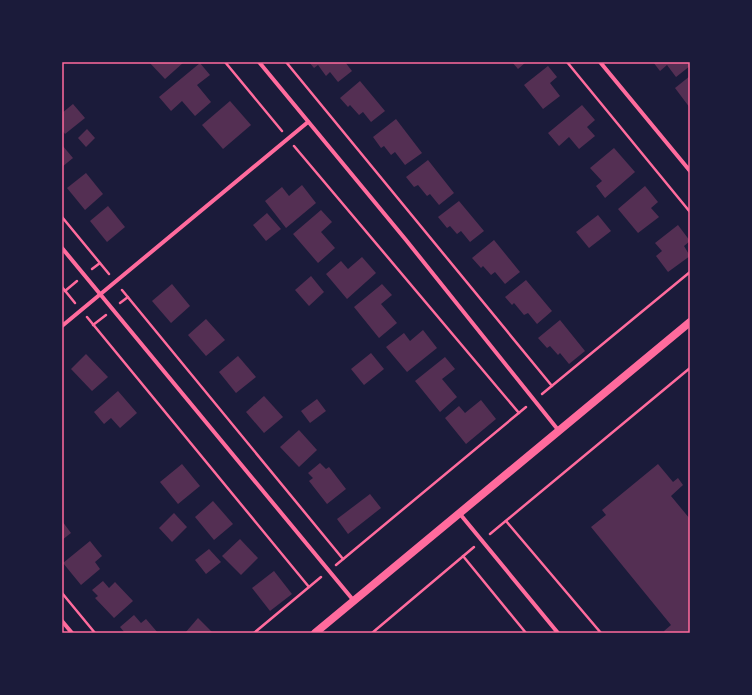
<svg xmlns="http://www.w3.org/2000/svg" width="752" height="695" font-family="Commissioner,sans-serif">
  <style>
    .building { fill: #542f53 }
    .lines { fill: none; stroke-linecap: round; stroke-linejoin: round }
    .path { stroke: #ff6b9d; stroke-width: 2.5 }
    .minor { stroke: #ff6b9d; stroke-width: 4 }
    .secondary { stroke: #ff6b9d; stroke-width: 8 }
    .neatline { fill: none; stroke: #ff6b9d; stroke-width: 1.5 }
  </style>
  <rect width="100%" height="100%" fill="#1b1b3a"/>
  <g class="building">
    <polygon points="149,62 184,62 165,79"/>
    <polygon points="309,62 345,62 352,71 338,82 330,72 326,76 318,65 314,68"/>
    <polygon points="512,62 526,62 518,69"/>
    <polygon points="653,62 690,62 690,66 676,77 667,65 660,71"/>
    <polygon points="200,63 210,75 197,85 211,102 195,116 182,101 171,111 159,97"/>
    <polygon points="548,66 557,77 550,83 560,96 543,109 524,85"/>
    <polygon points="690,76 690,108 675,88"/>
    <polygon points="360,81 385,111 371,122 363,112 359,115 350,105 348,107 340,98"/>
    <polygon points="230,101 251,125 223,149 202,125"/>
    <polygon points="73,104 85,118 65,134 62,130 62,113"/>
    <polygon points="582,105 595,120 587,127 595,136 579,149 569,137 559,146 548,133"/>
    <polygon points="396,119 422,153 405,165 395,152 391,155 384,146 381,148 373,137"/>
    <polygon points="87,129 95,138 86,147 78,138"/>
    <polygon points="62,145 73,158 62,167"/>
    <polygon points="614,148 635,172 605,198 596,186 602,181 590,168"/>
    <polygon points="428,160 454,193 439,205 430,194 427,196 418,185 414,187 406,177"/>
    <polygon points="86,173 103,194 85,210 67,188"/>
    <polygon points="302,185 316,203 286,228 265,201 282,187 289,196"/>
    <polygon points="645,186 658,202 651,208 659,217 638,233 618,209"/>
    <polygon points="459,201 484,231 470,242 461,231 457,234 450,226 447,228 438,217"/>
    <polygon points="108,206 125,227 107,242 90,221"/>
    <polygon points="321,210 332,222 321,232 335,248 318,263 293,234"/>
    <polygon points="267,213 281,229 266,241 253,225"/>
    <polygon points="598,215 611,231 589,248 576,232"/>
    <polygon points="678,225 690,241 684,246 690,256 668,272 656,256 662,251 655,243"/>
    <polygon points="494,240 520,272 505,284 495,272 491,275 483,266 481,268 472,258"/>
    <polygon points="362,257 376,273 347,299 326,274 341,261 348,269"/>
    <polygon points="311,276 324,292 309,306 295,290"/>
    <polygon points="526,280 552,311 537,324 528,313 524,315 514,303 512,305 505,297"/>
    <polygon points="172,284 190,306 171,323 152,301"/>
    <polygon points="382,284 392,295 381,304 397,323 379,338 354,307"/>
    <polygon points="206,319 225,340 206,356 188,335"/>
    <polygon points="560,320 585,351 569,364 560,353 558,355 550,346 547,348 538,338"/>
    <polygon points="423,330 437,348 407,372 386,347 404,333 410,341"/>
    <polygon points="371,353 384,369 364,385 351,369"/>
    <polygon points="86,354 108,377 92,391 71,369"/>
    <polygon points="238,356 256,377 236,393 219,372"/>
    <polygon points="445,357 455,369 442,379 457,397 440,412 415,381"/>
    <polygon points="118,391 137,413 120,428 111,418 104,424 94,412"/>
    <polygon points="264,396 283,417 264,433 246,412"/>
    <polygon points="317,399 326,411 310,423 301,411"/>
    <polygon points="481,400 496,419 466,444 445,418 459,406 465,413"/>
    <polygon points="299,430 317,450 299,467 280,447"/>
    <polygon points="320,463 326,469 329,467 346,489 327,504 309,481 313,478 308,473"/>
    <polygon points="182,464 200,486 178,504 160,482"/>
    <polygon points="658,464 673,482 678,478 683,485 671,496 690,519 690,633 665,633 664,631 671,625 591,527 606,515 602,510"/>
    <polygon points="370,494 381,508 348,534 337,519"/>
    <polygon points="213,501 233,524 214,540 195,517"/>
    <polygon points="174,513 187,527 172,542 159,528"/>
    <polygon points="62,521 71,533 62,540"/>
    <polygon points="240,539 258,558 241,575 222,556"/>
    <polygon points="90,541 102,556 95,562 100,569 81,585 63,563"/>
    <polygon points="209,549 221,562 206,574 195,560"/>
    <polygon points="274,571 292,594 270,611 252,588"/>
    <polygon points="103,581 109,588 115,582 133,601 114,618 95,598 98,596 92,590"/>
    <polygon points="134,615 141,623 146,619 158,633 125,633 120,627"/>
    <polygon points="198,618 213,633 185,633"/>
  </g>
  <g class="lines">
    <g class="path">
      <polyline points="225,62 282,131"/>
      <polyline points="286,62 552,386"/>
      <polyline points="567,62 690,212"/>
      <polyline points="294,146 519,413"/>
      <polyline points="62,217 109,274"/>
      <polyline points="92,269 100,263"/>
      <polyline points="62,287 75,303"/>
      <polyline points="122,290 343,559"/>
      <polyline points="65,291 77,281"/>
      <polyline points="120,303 128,297"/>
      <polyline points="87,317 309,587"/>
      <polyline points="93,325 106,315"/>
      <polyline points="542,394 690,272"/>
      <polyline points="506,521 601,633"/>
      <polyline points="490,534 690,368"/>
      <polyline points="463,556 526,633"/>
      <polyline points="336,565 526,407"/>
      <polyline points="62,593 95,633"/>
      <polyline points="254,633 321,577"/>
      <polyline points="372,633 474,547"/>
    </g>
    <g class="minor">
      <polyline points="259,62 406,240 559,431"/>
      <polyline points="600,62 690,171"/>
      <polyline points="62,248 354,601"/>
      <polyline points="62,326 308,122"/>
      <polyline points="460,514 558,633"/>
      <polyline points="62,621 72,633"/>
    </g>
    <polyline class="secondary" points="315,633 690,322"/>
  </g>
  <rect width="752" height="695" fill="none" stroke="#1b1b3a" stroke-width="126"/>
  <rect x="63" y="63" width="626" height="569" class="neatline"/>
</svg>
